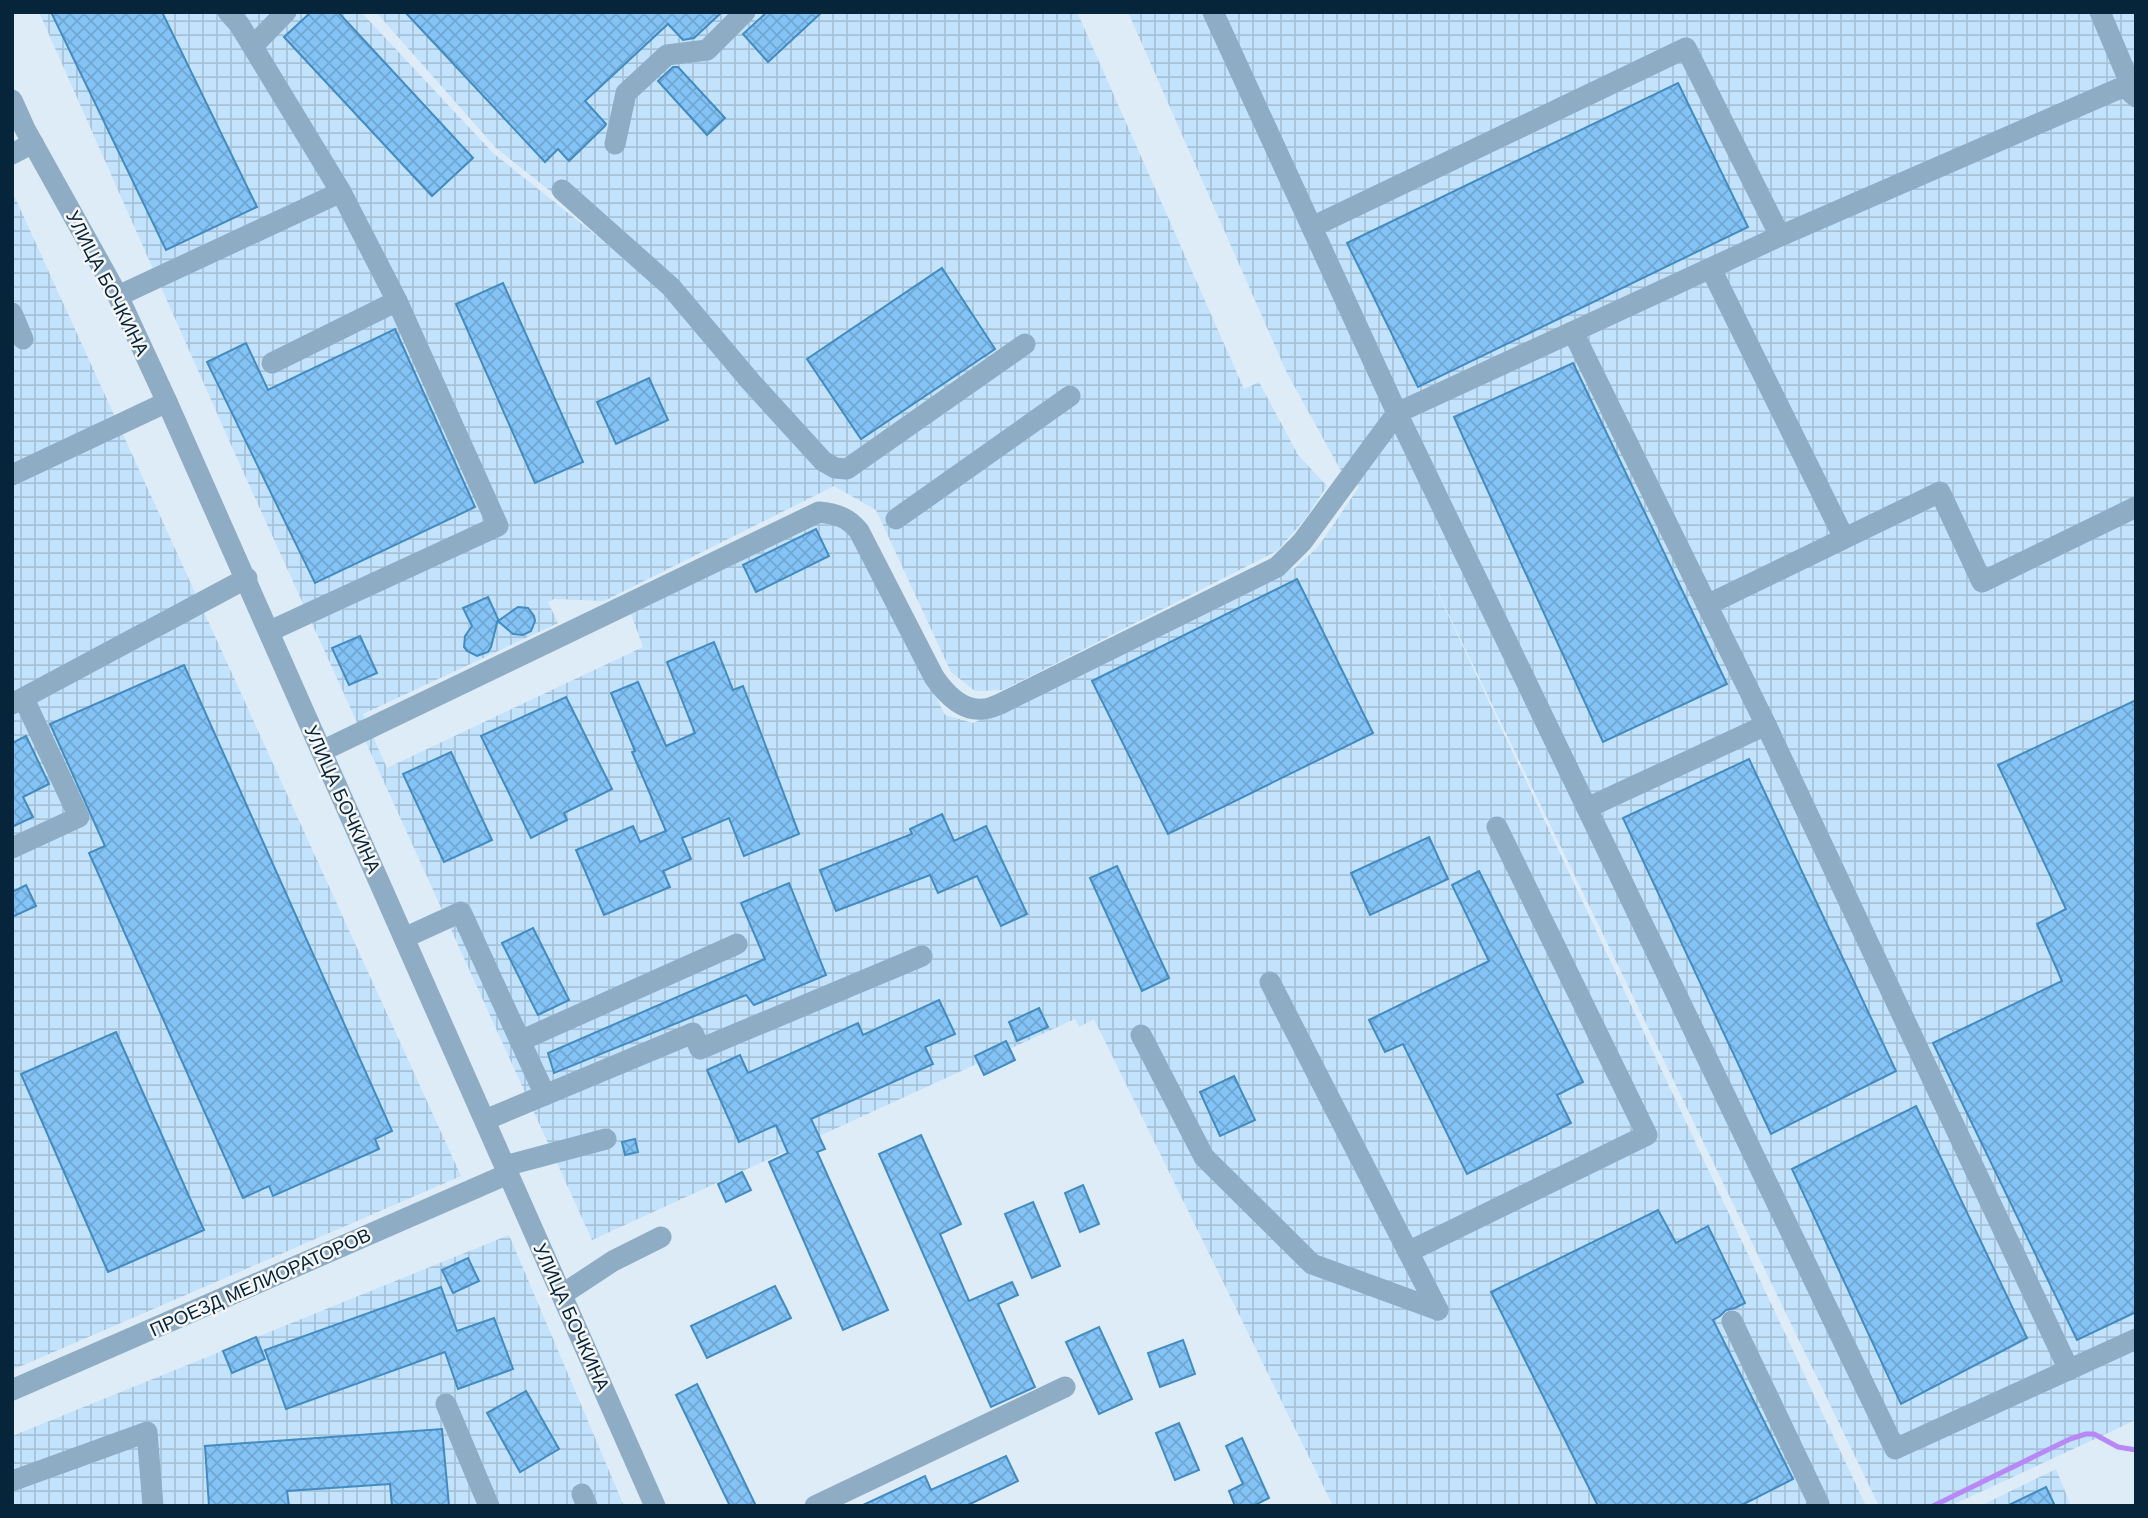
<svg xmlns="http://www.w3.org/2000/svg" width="2148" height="1518" font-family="'DM Sans',sans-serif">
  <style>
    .industrial { fill: url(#industrial-grid) }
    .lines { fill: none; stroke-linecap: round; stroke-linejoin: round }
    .stream { stroke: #b888f6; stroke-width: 5 }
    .building { fill: url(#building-cross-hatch); stroke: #438bc0; stroke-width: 2 }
    .minor { stroke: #8eacc4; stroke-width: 21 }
    .labels { text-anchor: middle; stroke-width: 5; stroke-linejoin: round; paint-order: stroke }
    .street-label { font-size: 19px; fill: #06253b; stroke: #f7f7f7 }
  </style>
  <defs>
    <pattern id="industrial-grid" width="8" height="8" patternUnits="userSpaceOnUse" patternTransform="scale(1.75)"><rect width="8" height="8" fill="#c3e2fb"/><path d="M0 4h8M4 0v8" fill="none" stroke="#a6c2d8"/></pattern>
    <pattern id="building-cross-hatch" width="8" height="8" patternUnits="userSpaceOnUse" patternTransform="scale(1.75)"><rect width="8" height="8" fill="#83c3f5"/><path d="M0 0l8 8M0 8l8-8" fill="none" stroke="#70a7d3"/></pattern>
  </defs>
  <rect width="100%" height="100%" fill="#deecf7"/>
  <g class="industrial">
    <polygon points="39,12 361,12 493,153 648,277 651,271 496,148 376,12 1077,12 1244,389 1259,382 1298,455 1327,486 1305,519 1277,551 1003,690 975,691 951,672 876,510 834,486 604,601 554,599 548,602 558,623 363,714 387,768 643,647 631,614 825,520 853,529 945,715 973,723 1065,682 1296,567 1318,547 1359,487 1340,469 1287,373 1128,12 2136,12 2136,1420 1950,1506 1879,1506 1419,553 1866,1506 1333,1506 1094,1019 1079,1027 1075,1019 592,1240 236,456"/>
    <polygon points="12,191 461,1176 12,1370"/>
    <polygon points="509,1235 624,1506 12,1506 12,1436"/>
    <polygon points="2056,1469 2071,1506 1980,1506"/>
  </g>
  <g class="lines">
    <polyline class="stream" points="1933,1506 2070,1439 2086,1434 2094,1434 2118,1447 2136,1450"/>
  </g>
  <g class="building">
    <polygon points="51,12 162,12 257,207 166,250"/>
    <polygon points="311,12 338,12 473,158 432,196 284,37"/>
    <polygon points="405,12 722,12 694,38 683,40 668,24 585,101 606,124 605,126 569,161 558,149 545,162"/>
    <polygon points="767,12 822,12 768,62 743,34"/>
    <polygon points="673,67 678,67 725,118 707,135 658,81"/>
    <polygon points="1678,83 1748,227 1418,387 1347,243"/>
    <polygon points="942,268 995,349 861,439 807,359"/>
    <polygon points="503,283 583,462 535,483 456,304"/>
    <polygon points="395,329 475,507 315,583 207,362 246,343 268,390"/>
    <polygon points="1573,363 1727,684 1603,742 1454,417"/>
    <polygon points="649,378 668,420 616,444 597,402"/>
    <polygon points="816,529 829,556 756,592 743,565"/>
    <polygon points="1297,579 1373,733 1168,834 1092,681"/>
    <polygon points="488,597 498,619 491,647 488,652 477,656 467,651 464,647 465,636 472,626 463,608"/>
    <polygon points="518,607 528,608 534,616 535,621 531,631 523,635 513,634 498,621"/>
    <polygon points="360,636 377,673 349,685 332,648"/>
    <polygon points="714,642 733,690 743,686 799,834 744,856 729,818 682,838 691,859 663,871 670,887 604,915 576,850 633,826 640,842 666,831 632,752 635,751 611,693 638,682 666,746 695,733 667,662"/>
    <polygon points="184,665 392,1131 375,1139 379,1149 273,1196 269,1186 243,1198 89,853 105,846 50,724"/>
    <polygon points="566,697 612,789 564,813 567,820 531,838 481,736"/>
    <polygon points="2136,700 2136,1312 2077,1340 1933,1043 2062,981 2037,924 2066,909 1998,765"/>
    <polygon points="26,736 49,784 23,797 33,817 12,827 12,743"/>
    <polygon points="451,752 492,840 444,862 403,774"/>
    <polygon points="1749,759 1896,1071 1771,1134 1623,818"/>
    <polygon points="942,814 954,841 986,826 1027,914 1001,926 977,876 938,893 930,875 836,911 820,870 912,834 910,829"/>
    <polygon points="1429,837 1448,879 1370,915 1351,873"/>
    <polygon points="1117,866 1169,978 1142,991 1090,878"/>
    <polygon points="1479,871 1583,1082 1557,1095 1571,1123 1467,1174 1403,1044 1385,1052 1369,1020 1489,961 1452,885"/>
    <polygon points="789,883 826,975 754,1005 746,995 554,1073 548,1053 765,959 741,903"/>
    <polygon points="26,885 36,906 12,917 12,892"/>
    <polygon points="533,928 569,1000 538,1015 502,943"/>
    <polygon points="939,1000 955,1034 925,1047 933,1064 811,1119 825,1149 817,1152 888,1310 843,1330 769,1162 788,1153 776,1125 739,1142 707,1070 740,1055 748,1073 858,1023 863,1035"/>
    <polygon points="1039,1008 1048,1027 1017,1041 1009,1022"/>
    <polygon points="116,1032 204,1230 108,1272 21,1074"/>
    <polygon points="1006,1041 1015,1060 984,1075 975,1056"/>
    <polygon points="1234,1076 1255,1120 1220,1136 1200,1092"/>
    <polygon points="1916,1106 2027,1338 1901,1404 1792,1169"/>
    <polygon points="921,1135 961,1224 940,1234 969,1301 1012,1282 1018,1295 998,1304 1035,1387 991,1407 879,1154"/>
    <polygon points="635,1139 638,1152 625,1155 622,1142"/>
    <polygon points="742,1172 751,1190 726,1202 718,1184"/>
    <polygon points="1083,1185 1099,1224 1080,1232 1065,1193"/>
    <polygon points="1033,1202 1060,1266 1032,1278 1005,1214"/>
    <polygon points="1658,1210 1676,1243 1708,1226 1745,1303 1735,1308 1726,1310 1720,1316 1713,1320 1793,1479 1740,1506 1598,1506 1491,1292"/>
    <polygon points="468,1258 479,1281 453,1293 442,1270"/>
    <polygon points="775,1286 791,1318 707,1358 691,1326"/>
    <polygon points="441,1287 457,1331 494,1318 513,1369 458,1389 445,1352 286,1409 265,1350"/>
    <polygon points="1099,1327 1132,1399 1099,1414 1066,1342"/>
    <polygon points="256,1337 265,1359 232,1373 223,1351"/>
    <polygon points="1183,1340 1195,1374 1160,1387 1148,1353"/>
    <polygon points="697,1384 756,1506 730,1506 676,1395"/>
    <polygon points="526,1391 559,1449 520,1472 487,1413"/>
    <polygon points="1179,1423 1199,1470 1175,1480 1156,1433"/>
    <polygon points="442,1429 449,1506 392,1506 390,1484 287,1491 289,1506 209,1506 205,1446"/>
    <polygon points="1242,1438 1269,1498 1253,1506 1235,1506 1229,1491 1243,1484 1226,1446"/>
    <polygon points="1006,1456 1018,1481 966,1506 861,1506 925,1476 931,1490"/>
    <polygon points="2046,1487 2055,1506 2007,1506"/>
  </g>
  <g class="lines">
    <g class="minor">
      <polyline points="228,12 239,24 341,192 397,301 498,526 270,631"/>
      <polyline points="1213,12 1397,413 1895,1449 2136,1339"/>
      <polyline points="2100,12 2135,95"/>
      <polyline points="253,46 286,12"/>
      <polyline points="12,100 25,129 118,296 167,402 655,1506"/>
      <polyline points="615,144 626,93 667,55 707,50 745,12"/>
      <polyline points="12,154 33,143"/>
      <polyline points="562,190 671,287 751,382 823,461 835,468 847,469 1025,344"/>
      <polyline points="1312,227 1686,48 1780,236"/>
      <polyline points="1711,269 1844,538"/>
      <polyline points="118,296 341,192"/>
      <polyline points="12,313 23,339"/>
      <polyline points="1573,332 1766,725 1587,808"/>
      <polyline points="272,363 397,301"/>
      <polyline points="12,475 167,402"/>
      <polyline points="896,519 1070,396"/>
      <polyline points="1707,605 1940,492 1982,582 2136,507"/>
      <polyline points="12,704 247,578"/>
      <polyline points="1766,725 2069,1370"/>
      <path d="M 322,751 L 819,512 C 837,514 847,517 859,531 L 934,677 C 945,693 962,712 984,709 C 989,709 995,706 1000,704 L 1277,567 L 1302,542 L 1397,413 L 1780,236 L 2118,89 L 2126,88 L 2136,97"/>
      <polyline points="12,848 79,817 24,699"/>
      <polyline points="404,938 461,912 545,1095"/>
      <polyline points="1270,982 1438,1310"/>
      <polyline points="1141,1035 1204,1157 1312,1264 1438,1310"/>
      <polyline points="520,1041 737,944"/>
      <polyline points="485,1120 693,1033 700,1049 922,956"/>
      <polyline points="505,1166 606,1139"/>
      <polyline points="1408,1252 1647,1135 1497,827"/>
      <polyline points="563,1294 613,1261 661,1237"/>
      <polyline points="1732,1321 1819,1504 1816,1506"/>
      <polyline points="12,1390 508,1174"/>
      <polyline points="446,1404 489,1506"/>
      <polyline points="12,1481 147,1432 153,1506"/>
      <polyline points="582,1494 587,1506"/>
      <polyline points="815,1506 1065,1387"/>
    </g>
  </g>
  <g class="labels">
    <g class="street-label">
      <text transform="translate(108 283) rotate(63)" y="7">УЛИЦА БОЧКИНА</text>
      <text transform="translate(343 799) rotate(66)" y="7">УЛИЦА БОЧКИНА</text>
      <text transform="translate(260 1282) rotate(-24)" y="7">ПРОЕЗД МЕЛИОРАТОРОВ</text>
      <text transform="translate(572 1317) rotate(66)" y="7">УЛИЦА БОЧКИНА</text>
    </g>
  </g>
  <rect width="2148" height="1518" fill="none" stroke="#06253b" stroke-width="28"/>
</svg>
